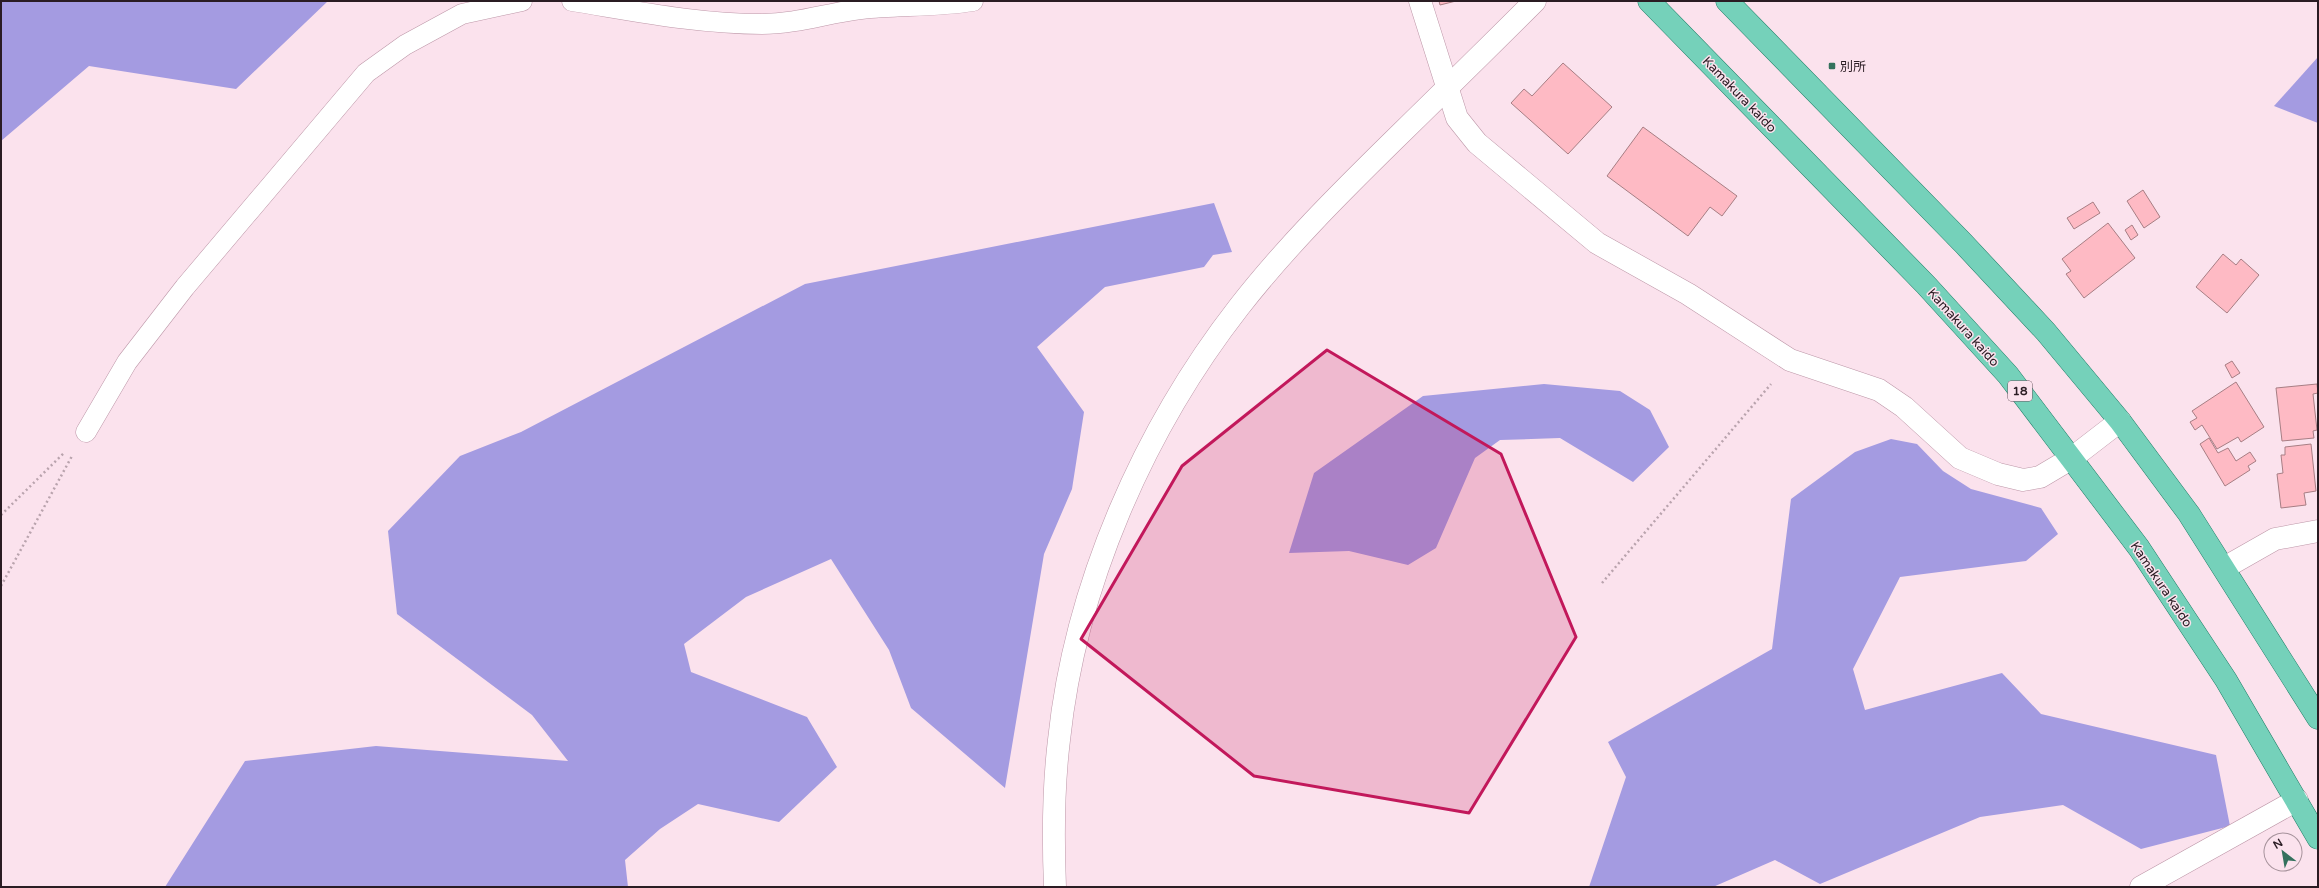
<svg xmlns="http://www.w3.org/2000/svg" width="2319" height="888" font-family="'Varela Round','Noto Sans JP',sans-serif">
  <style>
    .forest { fill: #a49be1 }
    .building { fill: #febac4; stroke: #a77e84 }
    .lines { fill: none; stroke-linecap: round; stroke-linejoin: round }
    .service-casing { stroke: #bd97a8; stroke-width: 21 }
    .minor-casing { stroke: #bd97a8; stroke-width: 23 }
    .tertiary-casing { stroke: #bd97a8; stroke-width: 23 }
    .primary-casing { stroke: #1f7e67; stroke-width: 23 }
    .path { stroke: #b9a3ad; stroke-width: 2.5; stroke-dasharray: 2 3; stroke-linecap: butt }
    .service { stroke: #fff; stroke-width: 20 }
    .minor { stroke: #fff; stroke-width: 22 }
    .tertiary { stroke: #fff; stroke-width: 22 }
    .primary { stroke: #75d1ba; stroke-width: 22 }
    .marked { fill: #c2185b; fill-opacity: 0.2; stroke: #c2185b; stroke-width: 3; stroke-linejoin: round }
    .poi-dot { fill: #34715d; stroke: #fbe2ed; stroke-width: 1.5 }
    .labels { text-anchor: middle; stroke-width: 3; stroke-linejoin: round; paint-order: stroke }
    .shield { fill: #fbe2ed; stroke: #695760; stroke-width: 1 }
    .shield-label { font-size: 12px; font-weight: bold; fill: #2a1c23 }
    .poi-label { font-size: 13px; fill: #2a1c23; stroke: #fbe2ed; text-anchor: start }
    .street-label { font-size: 13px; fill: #2a1c23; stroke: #fbe2ed }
  </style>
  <rect width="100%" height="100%" fill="#fbe2ed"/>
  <g class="forest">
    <polygon points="1,1 328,1 236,89 89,66 1,141"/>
    <polygon points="2318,57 2318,123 2274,106"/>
    <polygon points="1214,203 1232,252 1213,255 1204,267 1105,287 1037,347 1084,412 1072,489 1044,554 1005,788 911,708 889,650 831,559 746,597 684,644 691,672 807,717 837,767 779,822 698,804 660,829 625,860 628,887 165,887 245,761 376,746 568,761 532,715 397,614 388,531 460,456 521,432 805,284"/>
    <polygon points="1544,384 1620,391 1650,410 1669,447 1633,482 1560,438 1500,440 1475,458 1436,548 1408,565 1349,551 1289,553 1314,473 1423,396"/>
    <polygon points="1891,439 1917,444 1943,471 1971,489 2041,508 2058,534 2026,561 1900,577 1853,669 1865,710 2002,673 2041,714 2216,755 2230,826 2141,849 2063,805 1980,817 1820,884 1775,860 1713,887 1589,887 1626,777 1608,742 1772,649 1791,499 1855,452"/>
  </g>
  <g class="building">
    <polygon points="1439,1 1456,1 1440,5"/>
    <polygon points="1563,63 1612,107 1568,154 1511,103 1524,89 1532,96"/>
    <polygon points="1643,127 1737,196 1722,216 1710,207 1688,236 1607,176"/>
    <polygon points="2143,190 2160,217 2144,228 2127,201"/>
    <polygon points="2093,202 2100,213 2074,229 2067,218"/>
    <polygon points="2108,223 2135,258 2084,298 2066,274 2071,271 2062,259"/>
    <polygon points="2132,225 2138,235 2131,240 2125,230"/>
    <polygon points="2223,254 2236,265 2241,259 2259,275 2227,313 2196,287"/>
    <polygon points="2232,361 2240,373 2232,378 2225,365"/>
    <polygon points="2236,382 2264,427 2241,442 2238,437 2217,449 2202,425 2195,430 2190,422 2197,418 2192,411"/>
    <polygon points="2317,384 2318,393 2313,394 2317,430 2313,431 2314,438 2282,441 2276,388"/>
    <polygon points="2209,438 2218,453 2228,448 2236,461 2250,452 2256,461 2248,466 2250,470 2225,486 2200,444"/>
    <polygon points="2311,444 2316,491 2304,493 2306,505 2281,508 2277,474 2283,473 2281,455 2285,455 2285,447"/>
  </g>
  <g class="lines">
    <defs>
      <g id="service">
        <path d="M 572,1 C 635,11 698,24 762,24 C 797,24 827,13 861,9 C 898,5 935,7 973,1"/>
        <polyline points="86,432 127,362 185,287 366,73 405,45 462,14 522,1"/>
      </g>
      <g id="minor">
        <polyline points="1420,1 1457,118 1477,143 1597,243 1688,294 1790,360 1879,390 1904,407 1960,458 1998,474 2023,480 2040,477 2072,458 2120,421"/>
        <polyline points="2224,568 2275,539 2318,531"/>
        <polyline points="2141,887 2297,800"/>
      </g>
      <path id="tertiary" d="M 1055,887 C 1053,838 1053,789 1059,740 C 1075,586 1144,429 1239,307 C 1285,248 1339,194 1393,141 C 1440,95 1488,48 1535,1"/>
      <g id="primary">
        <polyline points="1649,1 1926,285 2008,375 2139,548 2226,680 2318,838"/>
        <polyline points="1727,1 1964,244 2046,332 2120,421 2189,514 2318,718"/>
      </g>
    </defs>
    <use href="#service" class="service-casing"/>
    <use href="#minor" class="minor-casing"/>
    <use href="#tertiary" class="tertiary-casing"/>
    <use href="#primary" class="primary-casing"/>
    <g class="path">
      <polyline points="1,515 65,452"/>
      <polyline points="1602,583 1771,384"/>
      <polyline points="1,586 72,456"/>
    </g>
    <use href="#service" class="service"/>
    <use href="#minor" class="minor"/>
    <use href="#tertiary" class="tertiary"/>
    <use href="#primary" class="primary"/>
  </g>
  <path class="marked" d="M 1327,350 L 1501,454 L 1576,637 L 1469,813 L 1254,776 L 1081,639 L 1182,466 Z"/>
  <rect class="poi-dot" x="1828" y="62" width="8" height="8" rx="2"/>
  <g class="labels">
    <rect class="shield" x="2008" y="381" width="24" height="20" rx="3"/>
    <g class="shield-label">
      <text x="2020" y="395">18</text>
    </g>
    <g class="poi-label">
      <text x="1840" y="71">別所</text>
    </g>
    <g class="street-label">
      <text transform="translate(1740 94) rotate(46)" y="5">Kamakura kaido</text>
      <text transform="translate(1964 327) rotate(48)" y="5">Kamakura kaido</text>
      <text transform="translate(2162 584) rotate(56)" y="5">Kamakura kaido</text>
    </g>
  </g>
  <rect width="2319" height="888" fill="none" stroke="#2a1c23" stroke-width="4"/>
  <g transform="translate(2283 852) rotate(329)"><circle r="19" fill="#fbe2ed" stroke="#a7939c"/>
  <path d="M0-3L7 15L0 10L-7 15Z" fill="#34715d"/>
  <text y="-6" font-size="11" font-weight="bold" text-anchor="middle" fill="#2a1c23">N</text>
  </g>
</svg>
